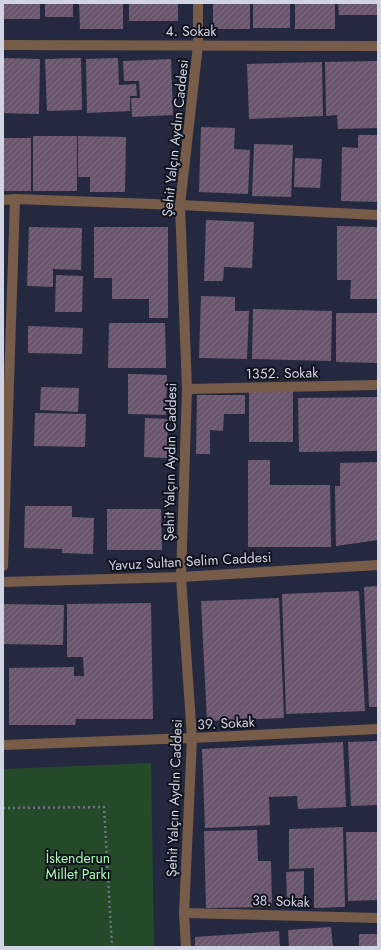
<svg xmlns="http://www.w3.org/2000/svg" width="381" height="950" font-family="Jost,sans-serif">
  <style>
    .park { fill: #244a29 }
    .building { fill: url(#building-hatch) }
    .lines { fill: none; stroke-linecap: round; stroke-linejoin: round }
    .path { stroke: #707487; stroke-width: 2.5; stroke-dasharray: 2 3; stroke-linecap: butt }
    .minor { stroke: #775d49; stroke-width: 10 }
    .tertiary { stroke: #775d49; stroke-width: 10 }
    .labels { text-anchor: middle; stroke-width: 4; stroke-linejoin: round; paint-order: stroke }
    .street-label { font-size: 14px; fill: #d1d4e3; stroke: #10121c }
    .park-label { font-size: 14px; fill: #a7fcb1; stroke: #10121c }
  </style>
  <defs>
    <pattern id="building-hatch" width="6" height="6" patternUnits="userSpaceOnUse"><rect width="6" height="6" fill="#6a576d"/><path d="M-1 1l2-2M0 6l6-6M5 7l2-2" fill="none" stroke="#7e6e82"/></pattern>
  </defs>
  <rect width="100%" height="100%" fill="#24293f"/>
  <polygon class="park" points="151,763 154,947 3,947 3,769"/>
  <g class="building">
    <rect x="3" y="3" width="37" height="16"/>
    <rect x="45" y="3" width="28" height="14"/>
    <polygon points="79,3 123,3 123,29 80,29"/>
    <rect x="129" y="3" width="49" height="18"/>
    <rect x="213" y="3" width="37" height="26"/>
    <rect x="253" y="3" width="37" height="25"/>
    <rect x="295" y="3" width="40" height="26"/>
    <polygon points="338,3 378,3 378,15 339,15"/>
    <polygon points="3,58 40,59 39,114 3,113"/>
    <polygon points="81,58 82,110 47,111 45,59"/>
    <polygon points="118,58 119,85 136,84 137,96 130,96 130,111 87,113 86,59"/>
    <polygon points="171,59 173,115 132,117 131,98 140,98 139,81 124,81 123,61"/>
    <polygon points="378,61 378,128 338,129 337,115 326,116 325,62"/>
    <polygon points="322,62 323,116 249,119 247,64"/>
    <polygon points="201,127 235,128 234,149 250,150 248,194 199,192"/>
    <polygon points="358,135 378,135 378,202 341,201 342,147 358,148"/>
    <rect x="33" y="136" width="44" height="55"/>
    <polygon points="78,136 126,137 125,192 90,192 90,177 78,177"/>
    <rect x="3" y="138" width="28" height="53"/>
    <polygon points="254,144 293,145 291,197 252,196"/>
    <polygon points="295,158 322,159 320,188 294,187"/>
    <polygon points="206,220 254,222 252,268 224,267 223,281 204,281"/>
    <polygon points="337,226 378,227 378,299 350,299 351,280 337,280"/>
    <polygon points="29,227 82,228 81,270 53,269 53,287 27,286"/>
    <polygon points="94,227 168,227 168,318 149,318 149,299 112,299 112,278 94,278"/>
    <polygon points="56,275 83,276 82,312 55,312"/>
    <polygon points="201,296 235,297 235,311 249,311 247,359 199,358"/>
    <polygon points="253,309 332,311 331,361 252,359"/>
    <polygon points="336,313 378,313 378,363 336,362"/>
    <polygon points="109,323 165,323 166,368 108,368"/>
    <polygon points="28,326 83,328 82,354 28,353"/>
    <polygon points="128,374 167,375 166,415 128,414"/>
    <polygon points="41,387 79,388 78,412 40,410"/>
    <rect x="249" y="391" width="44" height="51"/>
    <polygon points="197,395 245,395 245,414 224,414 223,431 210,430 210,454 196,454"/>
    <polygon points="378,397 378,451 299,452 298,398"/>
    <polygon points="35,413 86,414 85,447 34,446"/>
    <polygon points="145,418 168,419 167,458 144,457"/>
    <polygon points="248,460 270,460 270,485 330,485 331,547 248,547"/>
    <polygon points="378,462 378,540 336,546 335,486 340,486 340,463"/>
    <polygon points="25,506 72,506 72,517 94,518 93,554 62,553 62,549 24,548"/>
    <polygon points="107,509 161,509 162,550 107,550"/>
    <polygon points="378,586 378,707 369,707 364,587"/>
    <polygon points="359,591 365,711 286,714 282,594"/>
    <polygon points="279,598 284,718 207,721 201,601"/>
    <polygon points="151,603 153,719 76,719 75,725 9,725 9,668 74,667 74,676 84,676 83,657 67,657 67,604"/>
    <polygon points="3,604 64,605 63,645 3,644"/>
    <polygon points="378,741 378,805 351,806 348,742"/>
    <polygon points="343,742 346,807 298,809 297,796 269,797 270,825 205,828 202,749"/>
    <polygon points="343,827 345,907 314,908 314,868 289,869 289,829"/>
    <polygon points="257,830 258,861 271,861 272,907 206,908 204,831"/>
    <polygon points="346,832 378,832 378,900 348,901"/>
    <polygon points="304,871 304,901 287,901 286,872"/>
    <polygon points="331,927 333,947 289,947 288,930"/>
    <polygon points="279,931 280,947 195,947 195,937"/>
    <rect x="359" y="934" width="19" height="13"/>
  </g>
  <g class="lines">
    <polyline class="path" points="3,808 104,807 112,947"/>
    <g class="minor">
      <polyline points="3,45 378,46"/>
      <polyline points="3,200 15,199 180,205 378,215"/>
      <polyline points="187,389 378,385"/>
      <polyline points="3,566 15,199"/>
      <polyline points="3,745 192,738 378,729"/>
      <polyline points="184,913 378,918"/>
      <polyline points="186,947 184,913 192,738 181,577 187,389 180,205 198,45 198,3"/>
    </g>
    <polyline class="tertiary" points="3,582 181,577 378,565"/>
  </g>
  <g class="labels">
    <g class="street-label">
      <text x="191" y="36">4. Sokak</text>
      <text transform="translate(175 138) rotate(-84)" y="5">Şehit Yalçın Aydın Caddesi</text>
      <text transform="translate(282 373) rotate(-1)" y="5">1352. Sokak</text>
      <text transform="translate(170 462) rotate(-89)" y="5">Şehit Yalçın Aydın Caddesi</text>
      <text transform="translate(190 561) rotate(-3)" y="5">Yavuz Sultan Selim Caddesi</text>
      <text transform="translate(226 723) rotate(-3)" y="5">39. Sokak</text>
      <text transform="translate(174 798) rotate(-88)" y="5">Şehit Yalçın Aydın Caddesi</text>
      <text transform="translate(281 901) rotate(2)" y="5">38. Sokak</text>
    </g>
    <g class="park-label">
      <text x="78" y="863">İskenderun<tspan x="78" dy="16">Millet Parkı</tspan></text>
    </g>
  </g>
  <rect width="381" height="950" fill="none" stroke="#d1d4e3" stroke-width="8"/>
</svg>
